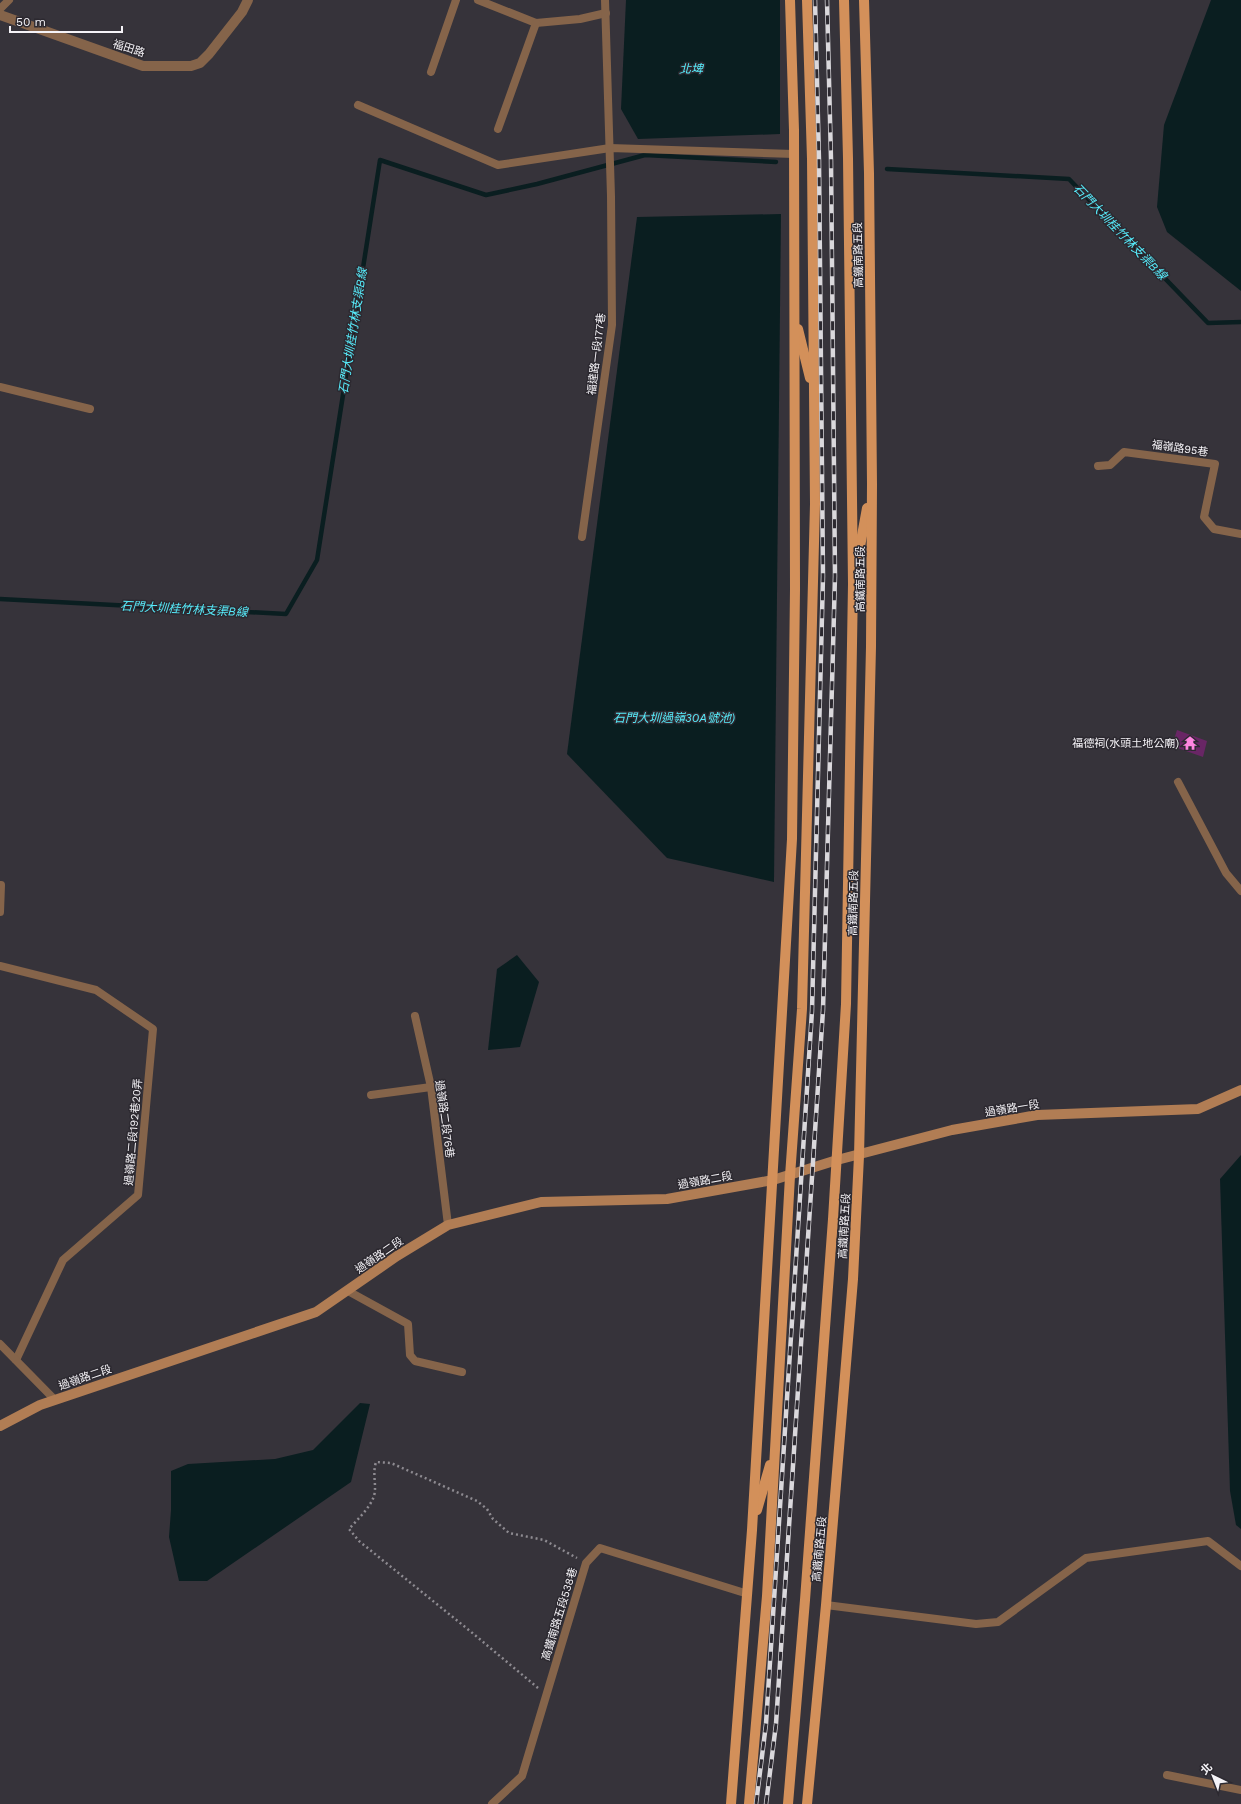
<svg xmlns="http://www.w3.org/2000/svg" width="1241" height="1804" font-family="'Work Sans','Noto Sans TC',sans-serif">
  <style>
    .water { fill: #0a1e20 }
    .lines { fill: none; stroke-linecap: round; stroke-linejoin: round }
    .stream { stroke: #0a1e20; stroke-width: 4.5 }
    .building { fill: #692665 }
    .path { stroke: #8e8b91; stroke-width: 2.5; stroke-dasharray: 2 3; stroke-linecap: butt }
    .lane { stroke: #85644a; stroke-width: 8 }
    .street { stroke: #85644a; stroke-width: 10 }
    .secondary { stroke: #b17d54; stroke-width: 10 }
    .primary { stroke: #d3905a; stroke-width: 10 }
    .rail-casing { stroke: #dad8dc; stroke-width: 4.5 }
    .rail { stroke: #2c2930; stroke-width: 3; stroke-dasharray: 9; stroke-linecap: butt }
    .labels { text-anchor: middle; stroke-width: 3; stroke-linejoin: round; paint-order: stroke }
    .street-label { font-size: 11px; fill: #f5f3f7; stroke: #2c2930 }
    .poi-label { font-size: 11px; fill: #f5f3f7; stroke: #2c2930; text-anchor: end }
    .water-label { font-size: 12px; font-style: italic; fill: #57ecfb; stroke: #2c2930 }
  </style>
  <rect width="100%" height="100%" fill="#36333a"/>
  <g class="water">
    <polygon points="626,0 780,0 780,134 638,139 621,109"/>
    <polygon points="1211,0 1241,0 1241,291 1167,232 1157,207 1164,125"/>
    <polygon points="781,214 774,882 667,858 567,754 637,217"/>
    <polygon points="517,955 539,982 520,1047 488,1050 497,969"/>
    <polygon points="1241,1155 1241,1529 1236,1525 1230,1491 1220,1179"/>
    <polygon points="360,1403 370,1404 351,1482 207,1581 179,1581 169,1537 171,1510 171,1471 188,1464 275,1459 313,1450"/>
  </g>
  <g class="lines">
    <g class="stream">
      <polyline points="887,169 1069,179 1208,323 1241,322"/>
      <polyline points="0,599 286,614 317,560 380,160 486,195 537,184 645,155 776,162"/>
    </g>
  </g>
  <polygon class="building" points="1177,730 1207,741 1203,757 1172,746"/>
  <g class="lines">
    <path class="path" d="M 538,1688 L 470,1631 L 359,1541 L 349,1529 C 357,1520 370,1508 374,1496 C 377,1485 372,1475 376,1462 L 391,1463 L 477,1501 L 487,1509 L 493,1519 L 509,1533 L 544,1540 L 577,1558"/>
    <g class="lane">
      <polyline points="478,0 536,23 580,19 606,13"/>
      <polyline points="0,9 9,0"/>
      <polyline points="431,72 456,0"/>
      <polyline points="358,105 498,165 610,148 794,154"/>
      <polyline points="498,129 536,23"/>
      <polyline points="0,387 90,409"/>
      <polyline points="1098,466 1110,465 1124,452 1215,464 1204,517 1214,529 1241,534"/>
      <polyline points="582,537 612,325 611,196 605,0"/>
      <polyline points="1178,782 1226,873 1241,891"/>
      <polyline points="0,912 1,885"/>
      <polyline points="0,966 96,990 153,1029 138,1195 63,1260 16,1360"/>
      <polyline points="415,1016 431,1087 448,1225"/>
      <polyline points="371,1095 431,1087"/>
      <polyline points="348,1291 408,1324 410,1355 415,1361 462,1372"/>
      <polyline points="0,1344 55,1400"/>
      <polyline points="826,1605 976,1624 998,1622 1086,1558 1208,1541 1241,1566"/>
      <polyline points="1167,1775 1241,1790"/>
      <polyline points="492,1804 522,1776 586,1563 600,1548 748,1594"/>
    </g>
    <polyline class="street" points="0,15 143,66 191,66 200,63 209,54 242,12 248,0"/>
    <polyline class="secondary" points="0,1426 40,1405 316,1312 397,1256 448,1225 541,1202 667,1199 773,1180 837,1160 952,1130 1037,1115 1198,1109 1241,1090"/>
    <g class="primary">
      <polyline points="798,329 810,378"/>
      <polyline points="857,563 867,508"/>
      <polyline points="757,1510 770,1465"/>
      <polyline points="731,1804 752,1530 792,839 795,589 794,130 790,0"/>
      <polyline points="749,1804 767,1596 790,1176 802,1009 815,504 812,159 807,0"/>
      <polyline points="788,1804 805,1600 833,1219 846,1004 853,584 848,158 844,0"/>
      <polyline points="807,1804 826,1605 853,1279 859,1156 871,647 872,484 869,173 864,0"/>
    </g>
    <defs>
      <g id="rail">
        <polyline points="756,1804 766,1724 812,1011 823,576 819,160 815,0"/>
        <polyline points="766,1804 776,1724 823,1010 835,576 831,159 827,0"/>
      </g>
    </defs>
    <use href="#rail" class="rail-casing"/>
    <use href="#rail" class="rail"/>
  </g>
  <defs>
    <symbol id="temple-bare" viewBox="-9 -9 18 18"><path d="M0-6L5-2H3V0L6.5 2.5H4V6H1.5V3h-3V6H-4V2.5H-6.5L-3 0V-2H-5Z" fill="#fe85e0" stroke="#2c2930" stroke-width="2.5" paint-order="stroke"/></symbol>
  </defs>
  <g fill-rule="evenodd">
    <use href="#temple-bare" x="1180" y="733" width="20" height="20"/>
  </g>
  <g class="labels">
    <g class="street-label">
      <text transform="translate(129 48) rotate(18)" y="4">福田路</text>
      <text transform="translate(858 255) rotate(-91)" y="4">高鐵南路五段</text>
      <text transform="translate(596 354) rotate(-83)" y="4">福達路一段177巷</text>
      <text transform="translate(1180 448) rotate(8)" y="4">福嶺路95巷</text>
      <text transform="translate(860 579) rotate(-90)" y="4">高鐵南路五段</text>
      <text transform="translate(853 903) rotate(-89)" y="4">高鐵南路五段</text>
      <text transform="translate(1012 1108) rotate(-9)" y="4">過嶺路一段</text>
      <text transform="translate(445 1119) rotate(82)" y="4">過嶺路二段76巷</text>
      <text transform="translate(133 1132) rotate(-85)" y="4">過嶺路二段192巷20弄</text>
      <text transform="translate(705 1180) rotate(-10)" y="4">過嶺路二段</text>
      <text transform="translate(844 1226) rotate(-87)" y="4">高鐵南路五段</text>
      <text transform="translate(379 1255) rotate(-34)" y="4">過嶺路二段</text>
      <text transform="translate(85 1377) rotate(-19)" y="4">過嶺路二段</text>
      <text transform="translate(819 1549) rotate(-85)" y="4">高鐵南路五段</text>
      <text transform="translate(559 1614) rotate(-73)" y="4">高鐵南路五段538巷</text>
    </g>
    <g class="poi-label">
      <text x="1179" y="747">福德祠(水頭土地公廟)</text>
    </g>
    <g class="water-label">
      <text x="691" y="73">北埤</text>
      <text transform="translate(1120 232) rotate(46)" y="4">石門大圳桂竹林支渠B線</text>
      <text transform="translate(353 331) rotate(-81)" y="4">石門大圳桂竹林支渠B線</text>
      <text transform="translate(184 609) rotate(3)" y="4">石門大圳桂竹林支渠B線</text>
      <text x="674" y="722">石門大圳過嶺30A號池)</text>
    </g>
  </g>
  <g transform="translate(1213 1776) rotate(317)" stroke="#2c2930" stroke-width="3" paint-order="stroke">
  <path d="M0-3L7 15L0 10L-7 15Z" fill="#f5f3f7"/>
  <text y="-6" font-size="11" font-weight="bold" text-anchor="middle" fill="#f5f3f7">北</text>
  </g>
  <path d="M10 26v6h112v-6" fill="none" stroke="#f5f3f7" stroke-width="2"/>
  <text x="16" y="26" font-size="12" fill="#f5f3f7" stroke="#2c2930" stroke-width="3" paint-order="stroke">50 m</text>
</svg>
